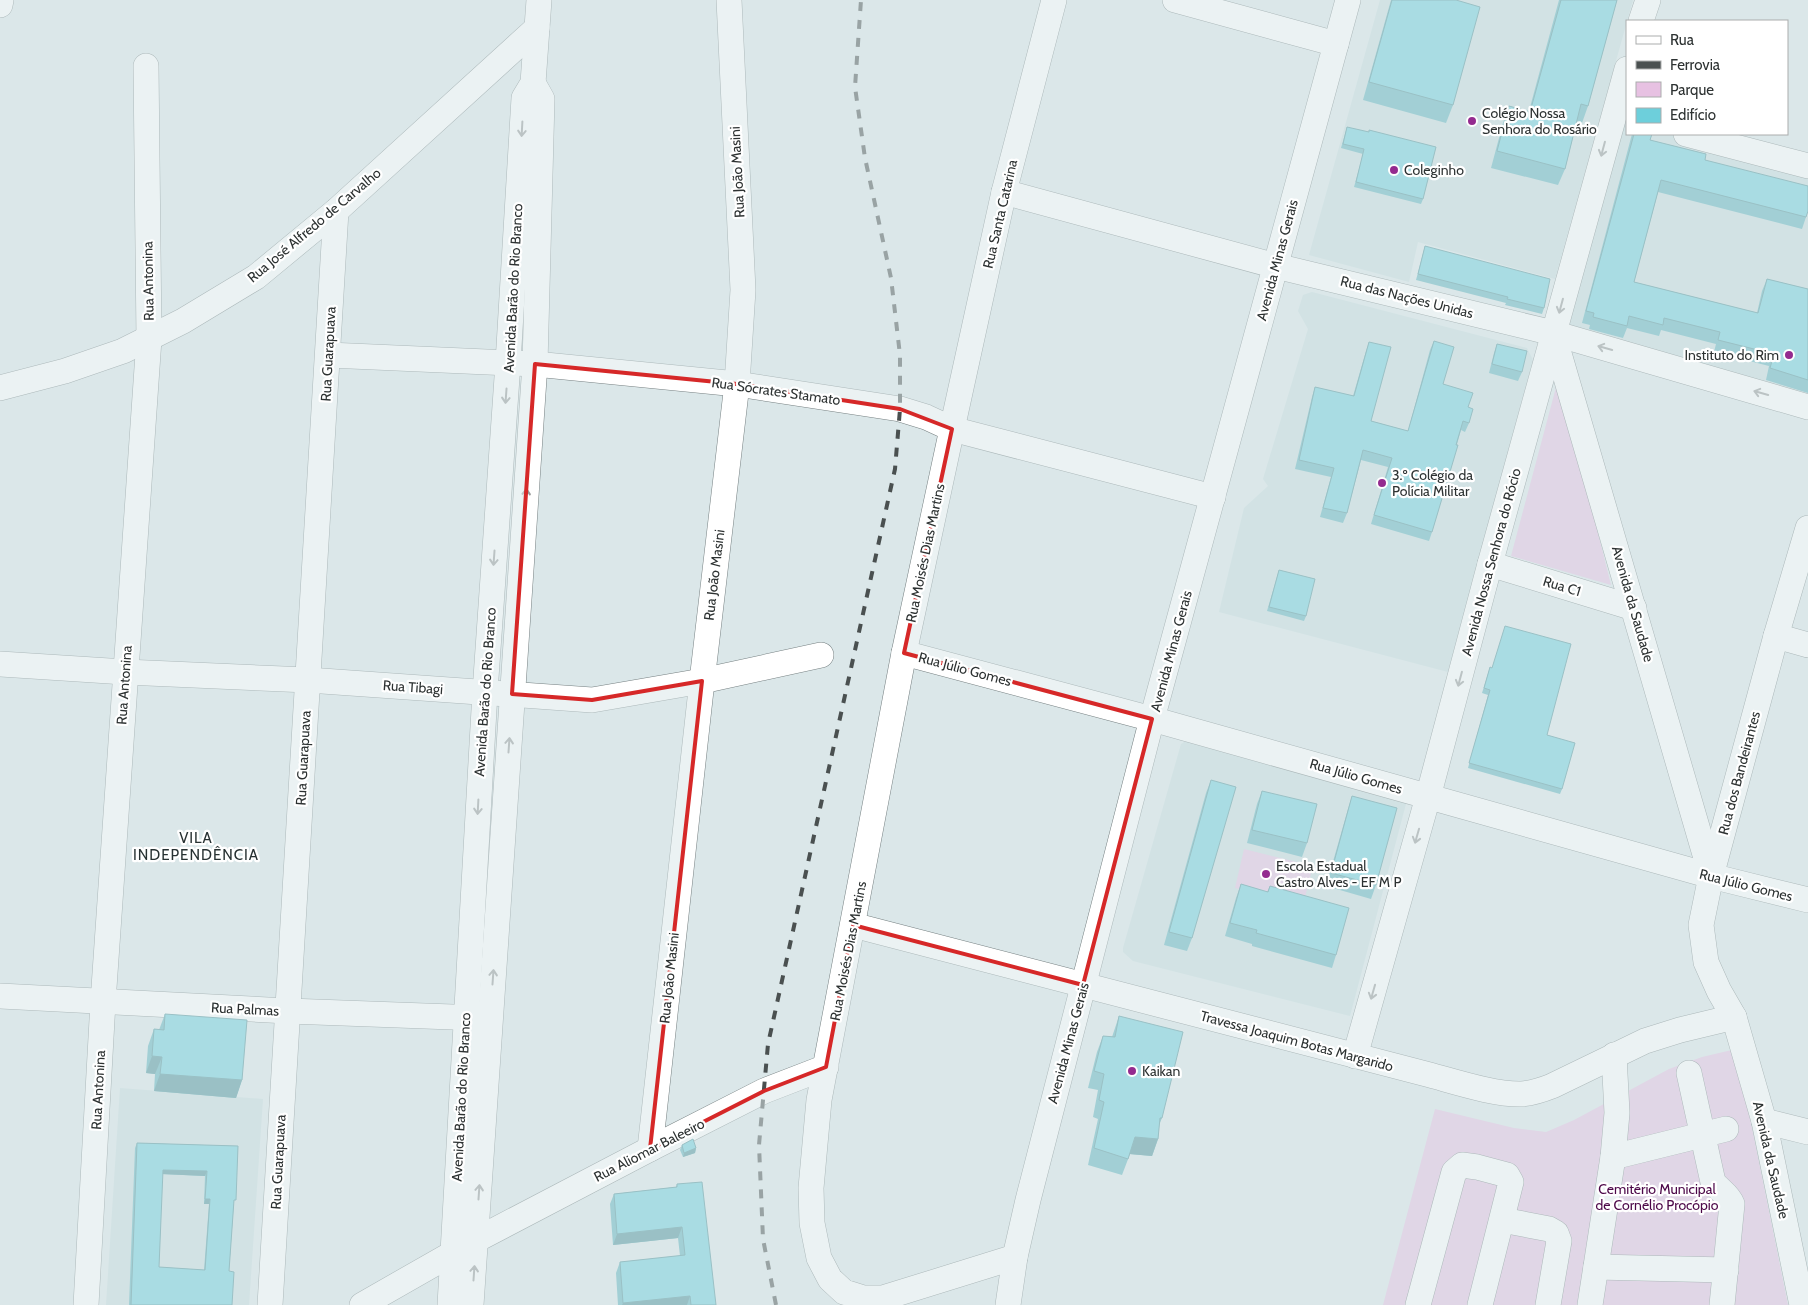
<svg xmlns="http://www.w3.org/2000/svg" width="1808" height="1305" font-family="Cabin,sans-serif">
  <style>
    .built { fill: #c7dcde }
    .green { fill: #e7c1e2 }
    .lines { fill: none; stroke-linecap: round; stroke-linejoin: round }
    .minor-casing { stroke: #768082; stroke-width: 26 }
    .minor { stroke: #fff; stroke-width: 25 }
    .rail { stroke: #4a5050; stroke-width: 4; stroke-dasharray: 9 9; stroke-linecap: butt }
    .wall { fill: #5eb2bc; fill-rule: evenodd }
    .shaded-wall { fill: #4c9199 }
    .building { fill: #6dcfdb; stroke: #4c9199; fill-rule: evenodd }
    .oneway { stroke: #969898 }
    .marked { fill: none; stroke: #d62828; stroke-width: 4; stroke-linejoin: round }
    .poi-dot { fill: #942b8f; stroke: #fff; stroke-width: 2 }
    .labels { text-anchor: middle; stroke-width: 4.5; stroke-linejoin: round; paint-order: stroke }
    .poi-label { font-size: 14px; fill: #2d3232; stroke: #fff; text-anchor: start }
    .street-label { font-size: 14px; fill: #2d3232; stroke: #fff }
    .park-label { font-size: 14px; fill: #4c0748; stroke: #fff }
    .neighbourhood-label { font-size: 15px; letter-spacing: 1px; fill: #273132; stroke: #fff }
  </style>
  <rect width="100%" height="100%" fill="#dbe7e9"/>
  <g class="built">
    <polygon points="1380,0 1633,0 1555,279 1418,242 1409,282 1309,255"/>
    <polygon points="1616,116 1627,119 1627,134 1683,134 1808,167 1808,399 1554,333"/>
    <polygon points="1312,292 1527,348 1533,360 1448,672 1219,612 1244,508 1268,486 1263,479 1308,329 1298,311 1303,295"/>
    <polygon points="1186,741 1407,800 1350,1016 1133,961 1123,952 1123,948 1181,744"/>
    <polygon points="120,1088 263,1099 249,1305 106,1305"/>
  </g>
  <g class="green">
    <polygon points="1559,376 1611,585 1511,556"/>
    <polygon points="1244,849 1313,866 1303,905 1235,888"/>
    <polygon points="1736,1049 1788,1305 1383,1305 1435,1109 1514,1128 1546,1132 1574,1120 1669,1069 1702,1057"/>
  </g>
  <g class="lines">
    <defs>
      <g id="minor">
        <polyline points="1175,0 1336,44"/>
        <polyline points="0,5 1,0"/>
        <polyline points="1641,21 1648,0"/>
        <polyline points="1686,134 1808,166"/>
        <polyline points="1004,192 1276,266 1553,333 1808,407"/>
        <polyline points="1553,333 1711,875"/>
        <polyline points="328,355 535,364 737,384 900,409 926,417 952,429 1213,497"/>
        <polyline points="0,388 65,371 123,351 183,321 256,277 336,211 537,28"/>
        <polyline points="1490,564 1634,608"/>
        <polyline points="1776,636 1808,645"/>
        <polyline points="904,653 1152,719 1711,876 1808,900"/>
        <polyline points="0,664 125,672 308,680 592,700 702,681 821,655"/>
        <path d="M 853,925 L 1430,1075 C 1456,1082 1496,1095 1522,1094 C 1533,1093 1542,1090 1552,1086 L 1645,1041 L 1680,1030 L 1734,1017"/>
        <polyline points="0,996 288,1011 480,1018"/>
        <polyline points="1355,1056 1428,797 1490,564 1627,69"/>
        <path d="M 1689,1073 L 1713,1182 C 1720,1191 1728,1194 1732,1204 L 1722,1305"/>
        <polyline points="1764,1121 1808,1132"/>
        <polyline points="650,1149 702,681 737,384 743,290 729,0"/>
        <polyline points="1613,1157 1726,1129"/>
        <polyline points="1502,1220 1549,1229 1556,1233 1559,1241 1548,1305"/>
        <polyline points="1015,1257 883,1298 863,1298 844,1292 830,1279 819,1258 812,1223 811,1188 819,1100 904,653 952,429 1004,192 1054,0"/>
        <polyline points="1596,1267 1726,1270"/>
        <polyline points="86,1305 103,1002 149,339 146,66"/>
        <polyline points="270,1305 336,211"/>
        <polyline points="362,1305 476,1240 650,1149 764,1091 826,1067"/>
        <polyline points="450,1305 485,692 508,363 524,98 533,83 539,0"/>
        <polyline points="471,1305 535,364 542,99 533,83"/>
        <polyline points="1008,1305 1015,1257 1028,1200 1152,719 1348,0"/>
        <polyline points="1418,1305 1454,1172 1462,1165 1477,1167 1507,1175 1511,1182 1480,1305"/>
        <polyline points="1590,1305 1613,1157 1617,1113 1614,1055"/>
        <polyline points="1802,1305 1764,1121 1734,1017 1719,991 1706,962 1701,925 1711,876 1776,636 1808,528"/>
      </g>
    </defs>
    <use href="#minor" class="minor-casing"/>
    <use href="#minor" class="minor"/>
    <polyline class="rail" points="776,1305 763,1239 759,1145 768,1044 895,469 900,409 900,355 891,278 865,158 855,87 861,0"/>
  </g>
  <g class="wall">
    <polygon points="1391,0 1456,0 1453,105 1446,123 1363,100"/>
    <polygon points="1559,0 1617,0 1588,106 1582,123 1577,121 1565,169 1558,185 1491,168 1503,123 1509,106 1529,111"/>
    <polygon points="1347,127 1423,199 1421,204 1354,187 1363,154 1341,148"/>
    <polygon points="1632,134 1652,134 1650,140 1705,160 1806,217 1802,229 1658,192 1634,282 1757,313 1762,291 1767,279 1808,289 1808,393 1766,380 1769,366 1714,352 1716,344 1661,330 1659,336 1627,328 1623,338 1589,329 1590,325 1582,323"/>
    <polygon points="1425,246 1544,308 1542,314 1505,305 1506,303 1416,280"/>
    <polygon points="1434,341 1443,384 1468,407 1469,423 1465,432 1461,430 1432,532 1429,541 1371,524 1388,467 1361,460 1347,513 1343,523 1320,517 1331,477 1295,469 1312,397 1315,387 1353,396 1366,351 1369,342 1371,421 1408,431 1430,350"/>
    <polygon points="1497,344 1522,372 1518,381 1489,373 1494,353"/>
    <polygon points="1279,570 1306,616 1304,621 1267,611"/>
    <polygon points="1490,667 1547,735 1562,789 1560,794 1468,768 1488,695 1482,693"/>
    <polygon points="1211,780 1192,938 1187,951 1164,945 1206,793"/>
    <polygon points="1262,791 1307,843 1302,857 1247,843 1257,804"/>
    <polygon points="1352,796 1376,885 1371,899 1326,886 1348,809"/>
    <polygon points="1241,884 1267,892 1270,886 1336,955 1332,968 1252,946 1252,944 1225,936 1236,898"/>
    <polygon points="165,1014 242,1080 236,1098 154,1091 155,1074 146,1073 148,1046 154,1029 159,1030"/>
    <polygon points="1119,1016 1162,1118 1159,1125 1158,1139 1152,1156 1130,1154 1122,1175 1088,1165 1098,1119 1093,1117 1098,1090 1088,1088 1097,1052 1103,1036 1112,1037"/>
    <path d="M 137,1143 L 238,1146 L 229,1271 L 232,1305 L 129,1305 L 135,1148 ZM 162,1174 L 205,1176 L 204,1204 L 209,1204 L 204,1270 L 159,1267 Z"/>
    <polygon points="682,1145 696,1148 695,1153 683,1157 680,1150"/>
    <polygon points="677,1184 716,1305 618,1305 616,1273 620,1262 680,1256 678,1238 613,1245 610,1204 614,1194 676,1187"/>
  </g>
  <g class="shaded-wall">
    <polygon points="152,1056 162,1057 155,1074 146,1073"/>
    <polygon points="160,1074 242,1080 236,1098 154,1091"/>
    <polygon points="1135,1137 1158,1139 1152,1156 1129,1154"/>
    <polygon points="696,1148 695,1153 683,1157 684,1153"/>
    <polygon points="163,1170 207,1171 205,1176 161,1174"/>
    <polygon points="205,1199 210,1199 209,1204 204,1204"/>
    <polygon points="682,1227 678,1238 613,1245 617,1234"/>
    <polygon points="690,1296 687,1305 622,1305 623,1303"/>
  </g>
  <g class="building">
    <polygon points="1392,0 1456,0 1480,7 1453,105 1369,82"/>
    <polygon points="1561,0 1617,0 1588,106 1581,104 1565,169 1497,151 1509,106 1530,112"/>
    <polygon points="1347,127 1369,132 1369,130 1436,147 1423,199 1356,182 1364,149 1343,144"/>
    <polygon points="1634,134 1652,134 1650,140 1706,154 1705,160 1808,186 1808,211 1806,217 1661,180 1634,282 1758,313 1767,279 1808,289 1808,380 1770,368 1774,354 1718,340 1720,332 1664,318 1663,325 1629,316 1627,326 1593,317 1594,313 1586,311"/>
    <polygon points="1425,246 1550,279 1544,308 1507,299 1508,297 1418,274"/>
    <polygon points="1434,341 1454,347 1443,384 1473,393 1468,407 1473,409 1469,423 1463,421 1456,445 1458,445 1432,532 1374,515 1392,458 1363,450 1347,513 1323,508 1334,468 1299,460 1315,387 1354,396 1369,342 1391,347 1371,421 1408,431"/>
    <polygon points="1497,344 1527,351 1522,372 1492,364"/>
    <polygon points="1279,570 1315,579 1306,616 1269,607"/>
    <polygon points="1505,626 1571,644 1547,735 1575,743 1562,789 1469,763 1490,690 1484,688 1490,667 1492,668"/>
    <polygon points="1211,780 1236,787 1192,938 1169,932"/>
    <polygon points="1262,791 1317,804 1307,843 1252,830"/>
    <polygon points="1352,796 1397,808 1376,885 1331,873"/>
    <polygon points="1241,884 1268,892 1270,886 1349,908 1336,955 1256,933 1257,930 1230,923"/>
    <polygon points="165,1014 247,1020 242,1080 160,1074 162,1057 152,1056 154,1029 164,1030"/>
    <polygon points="1119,1016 1183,1032 1162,1118 1160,1118 1158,1139 1135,1137 1128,1159 1094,1148 1104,1102 1099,1100 1104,1074 1094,1071 1103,1036 1115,1037"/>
    <polygon points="693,1139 696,1148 684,1153 682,1145"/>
    <path d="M 137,1143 L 238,1146 L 236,1200 L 234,1200 L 229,1271 L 234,1272 L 232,1305 L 131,1305 ZM 163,1170 L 207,1171 L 205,1199 L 210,1199 L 205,1270 L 159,1267 Z"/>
    <polygon points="702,1182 716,1305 691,1305 690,1296 623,1303 620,1262 685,1255 682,1227 617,1234 614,1194 677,1187 677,1184"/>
  </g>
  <defs><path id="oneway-shaft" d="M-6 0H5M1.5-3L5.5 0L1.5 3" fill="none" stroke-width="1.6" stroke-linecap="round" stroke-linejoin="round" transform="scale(1.25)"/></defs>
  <g class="oneway">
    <use href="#oneway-shaft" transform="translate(522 129) rotate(93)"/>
    <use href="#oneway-shaft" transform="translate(1603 149) rotate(105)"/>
    <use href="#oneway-shaft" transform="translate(1561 306) rotate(105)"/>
    <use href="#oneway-shaft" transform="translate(1605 348) rotate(-164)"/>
    <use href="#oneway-shaft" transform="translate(1761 393) rotate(-164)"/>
    <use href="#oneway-shaft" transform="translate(506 396) rotate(94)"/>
    <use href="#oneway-shaft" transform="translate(526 496) rotate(-86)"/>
    <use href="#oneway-shaft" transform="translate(494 558) rotate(94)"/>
    <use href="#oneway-shaft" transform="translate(1460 679) rotate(105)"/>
    <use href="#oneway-shaft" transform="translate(509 745) rotate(-86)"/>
    <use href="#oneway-shaft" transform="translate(478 807) rotate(93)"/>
    <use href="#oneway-shaft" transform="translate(1417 836) rotate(106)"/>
    <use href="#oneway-shaft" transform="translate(493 977) rotate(-86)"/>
    <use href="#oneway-shaft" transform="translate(1373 992) rotate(106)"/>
    <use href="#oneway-shaft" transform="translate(479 1192) rotate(-86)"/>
    <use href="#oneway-shaft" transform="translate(474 1273) rotate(-86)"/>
  </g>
  <path d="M0 0H1808V1305H0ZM 535,364 L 737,384 L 900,409 L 952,429 L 904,653 L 1152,719 L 1083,985 L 853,925 L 826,1067 L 764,1091 L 650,1149 L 702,681 L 592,700 L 512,694 Z" fill="#dbe7e9" fill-opacity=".55" fill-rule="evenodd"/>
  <path class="marked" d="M 535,364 L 737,384 L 900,409 L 952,429 L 904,653 L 1152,719 L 1083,985 L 853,925 L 826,1067 L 764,1091 L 650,1149 L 702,681 L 592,700 L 512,694 Z"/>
  <g class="poi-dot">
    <circle cx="1472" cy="121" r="5"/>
    <circle cx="1394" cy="170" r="5"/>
    <circle cx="1789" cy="355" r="5"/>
    <circle cx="1382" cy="483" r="5"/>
    <circle cx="1266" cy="874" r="5"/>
    <circle cx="1132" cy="1071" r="5"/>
  </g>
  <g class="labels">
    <g class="poi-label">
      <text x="1482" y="118">Colégio Nossa<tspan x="1482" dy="16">Senhora do Rosário</tspan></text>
      <text x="1404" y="175">Coleginho</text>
      <text x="1779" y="360" text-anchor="end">Instituto do Rim</text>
      <text x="1392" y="480">3.º Colégio da<tspan x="1392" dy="16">Polícia Militar</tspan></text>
      <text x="1276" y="871">Escola Estadual<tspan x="1276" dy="16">Castro Alves - EF M P</tspan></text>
      <text x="1142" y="1076">Kaikan</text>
    </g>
    <g class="street-label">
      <text transform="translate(737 172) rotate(-93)" y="5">Rua João Masini</text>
      <text transform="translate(1000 214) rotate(-77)" y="5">Rua Santa Catarina</text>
      <text transform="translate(314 225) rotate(-40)" y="5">Rua José Alfredo de Carvalho</text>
      <text transform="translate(1277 260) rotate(-75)" y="5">Avenida Minas Gerais</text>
      <text transform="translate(148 281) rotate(-91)" y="5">Rua Antonina</text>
      <text transform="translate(513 288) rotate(-87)" y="5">Avenida Barão do Rio Branco</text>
      <text transform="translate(1407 297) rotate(14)" y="5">Rua das Nações Unidas</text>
      <text transform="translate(328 354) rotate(-87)" y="5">Rua Guarapuava</text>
      <text transform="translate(776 391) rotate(8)" y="5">Rua Sócrates Stamato</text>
      <text transform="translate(925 553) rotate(-78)" y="5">Rua Moisés Dias Martins</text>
      <text transform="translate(1491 562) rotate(-75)" y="5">Avenida Nossa Senhora do Rócio</text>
      <text transform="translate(714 575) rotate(-83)" y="5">Rua João Masini</text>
      <text transform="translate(1562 586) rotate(17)" y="5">Rua C1</text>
      <text transform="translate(1633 604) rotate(74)" y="5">Avenida da Saudade</text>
      <text transform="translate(1171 651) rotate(-75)" y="5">Avenida Minas Gerais</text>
      <text transform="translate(965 669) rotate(15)" y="5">Rua Júlio Gomes</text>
      <text transform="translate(124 685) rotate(-86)" y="5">Rua Antonina</text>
      <text transform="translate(413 687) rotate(4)" y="5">Rua Tibagi</text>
      <text transform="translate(485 692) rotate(-86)" y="5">Avenida Barão do Rio Branco</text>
      <text transform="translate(303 758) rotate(-87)" y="5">Rua Guarapuava</text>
      <text transform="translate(1739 773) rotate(-75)" y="5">Rua dos Bandeirantes</text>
      <text transform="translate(1356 776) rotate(16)" y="5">Rua Júlio Gomes</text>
      <text transform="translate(1746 885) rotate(14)" y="5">Rua Júlio Gomes</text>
      <text transform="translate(848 951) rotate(-79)" y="5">Rua Moisés Dias Martins</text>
      <text transform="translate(669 978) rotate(-84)" y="5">Rua João Masini</text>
      <text transform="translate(245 1009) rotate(3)" y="5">Rua Palmas</text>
      <text transform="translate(1297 1041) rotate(15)" y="5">Travessa Joaquim Botas Margarido</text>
      <text transform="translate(1068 1043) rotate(-75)" y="5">Avenida Minas Gerais</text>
      <text transform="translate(98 1090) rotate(-87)" y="5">Rua Antonina</text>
      <text transform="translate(461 1097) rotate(-87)" y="5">Avenida Barão do Rio Branco</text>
      <text transform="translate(649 1150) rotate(-27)" y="5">Rua Aliomar Baleeiro</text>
      <text transform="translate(1771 1160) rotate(77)" y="5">Avenida da Saudade</text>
      <text transform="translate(278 1162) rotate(-87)" y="5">Rua Guarapuava</text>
    </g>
    <g class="park-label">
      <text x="1657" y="1194">Cemitério Municipal<tspan x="1657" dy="16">de Cornélio Procópio</tspan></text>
    </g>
    <g class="neighbourhood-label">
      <text x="196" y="843">VILA<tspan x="196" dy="17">INDEPENDÊNCIA</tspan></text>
    </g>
  </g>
  <rect x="1626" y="20" width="162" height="115" fill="#ffffff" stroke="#abadad"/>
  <rect x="1636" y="36" width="25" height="8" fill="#ffffff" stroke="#abadad"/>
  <text x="1670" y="45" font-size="15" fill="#2d3232">Rua</text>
  <rect x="1636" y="61" width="25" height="8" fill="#4a5050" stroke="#abadad"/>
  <text x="1670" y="70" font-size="15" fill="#2d3232">Ferrovia</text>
  <rect x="1636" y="82" width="25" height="15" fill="#e7c1e2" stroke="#abadad"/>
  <text x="1670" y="95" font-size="15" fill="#2d3232">Parque</text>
  <rect x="1636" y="108" width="25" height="15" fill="#6dcfdb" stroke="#abadad"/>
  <text x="1670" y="120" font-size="15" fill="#2d3232">Edifício</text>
</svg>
